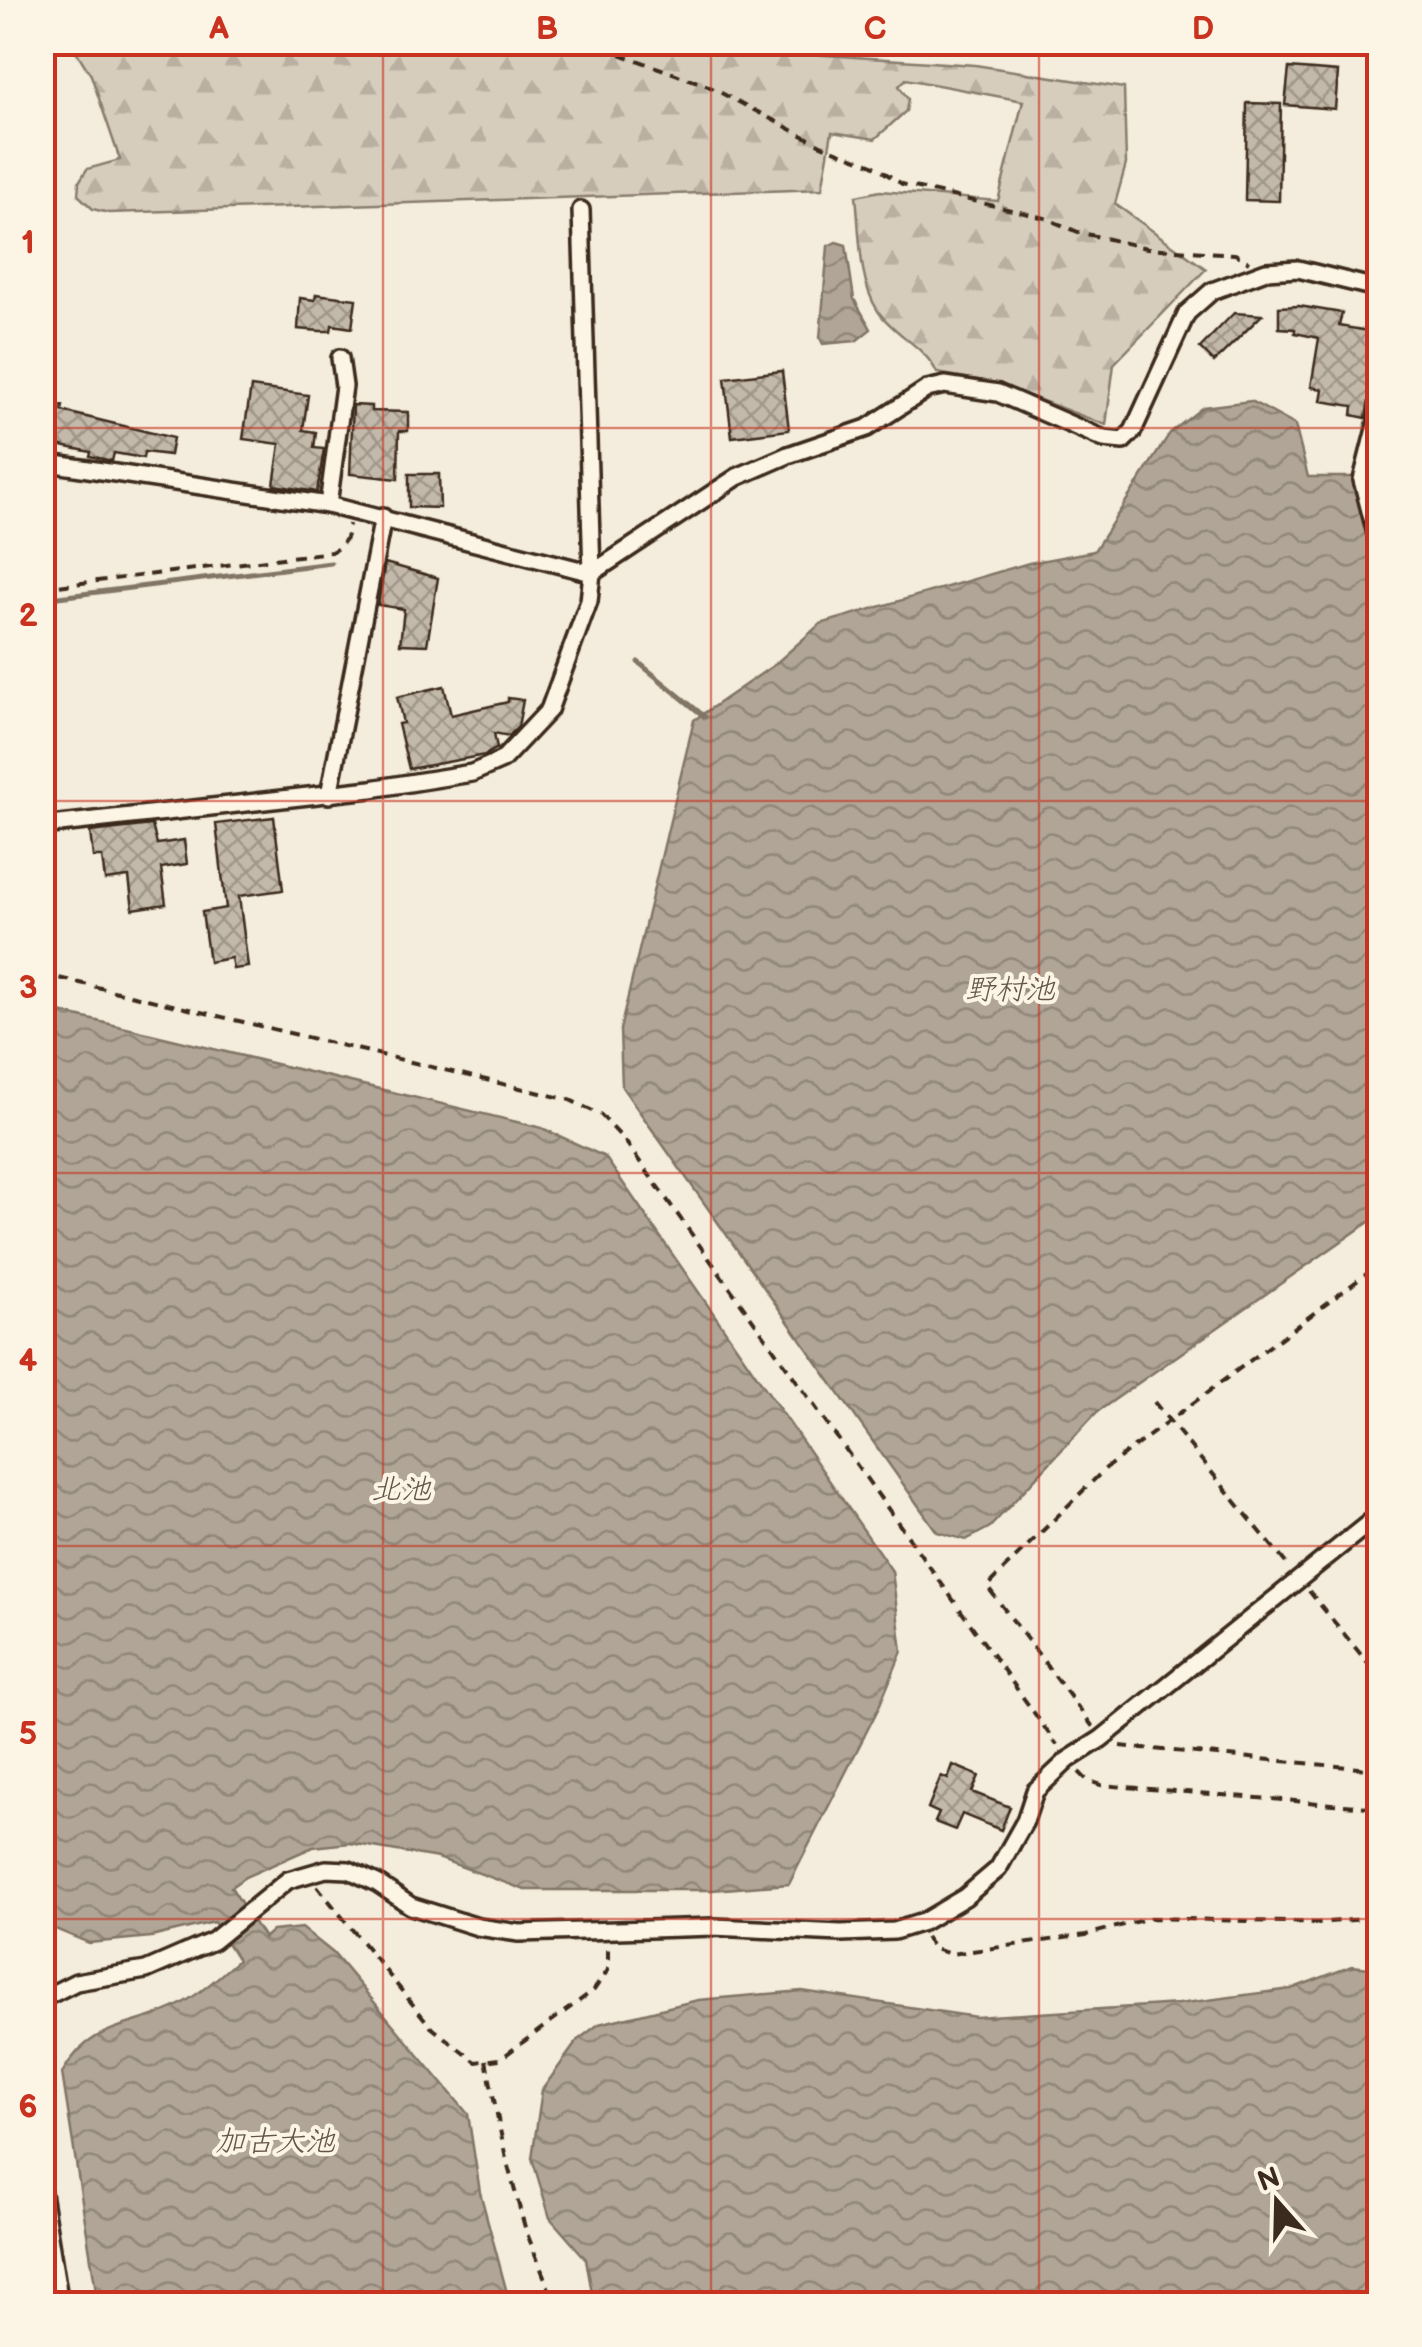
<svg xmlns="http://www.w3.org/2000/svg" width="1422" height="2347" font-family="'Balsamiq Sans','Klee One',sans-serif">
  <style>
    .forest { fill: url(#forest-firs); stroke: #887c6e; stroke-width: 2.5 }
    .water { fill: url(#water-waves); stroke: #817466; stroke-width: 2.5 }
    .lines { fill: none; stroke-linecap: round; stroke-linejoin: round }
    .stream { stroke: #817466; stroke-width: 5 }
    .building { fill: url(#building-cross-hatch); stroke: #3b2a1e; stroke-width: 2.5 }
    .minor-casing { stroke: #3b2a1e; stroke-width: 22 }
    .path { stroke: #3b2a1e; stroke-width: 4; stroke-dasharray: 10 8; stroke-linecap: butt }
    .minor { stroke: #fcf5e5; stroke-width: 15 }
    .grid { fill: none; stroke: #c8321e; stroke-width: 2.5; stroke-opacity: 0.55 }
    .labels { text-anchor: middle; stroke-width: 8; stroke-linejoin: round; paint-order: stroke }
    .water-label { font-size: 30px; font-style: italic; fill: #645548; stroke: #fcf5e5 }
    .neatline { fill: none; stroke: #c8321e; stroke-width: 4 }
    .grid-label { font-size: 32px; text-anchor: middle; font-weight: bold; fill: #c8321e }
  </style>
  <defs>
    <pattern id="forest-firs" width="22" height="20" patternUnits="userSpaceOnUse" patternTransform="scale(2.5)"><rect width="22" height="20" fill="#d6cdbd"/><path d="M5 1l3.5 6h-7zM16 11l3.5 6h-7z" fill="#b9b0a2"/></pattern>
    <pattern id="water-waves" width="16" height="10" patternUnits="userSpaceOnUse" patternTransform="scale(2.5)"><rect width="16" height="10" fill="#b0a596"/><path d="M0 5q4-4 8 0t8 0" fill="none" stroke="#90877a"/></pattern>
    <pattern id="building-cross-hatch" width="8" height="8" patternUnits="userSpaceOnUse" patternTransform="scale(2.5)"><rect width="8" height="8" fill="#c3b9aa"/><path d="M0 0l8 8M0 8l8-8" fill="none" stroke="#a0978a"/></pattern>
  </defs>
  <rect width="100%" height="100%" fill="#f4eddd"/>
  <filter id="ink" filterUnits="userSpaceOnUse"><feTurbulence type="fractalNoise" baseFrequency=".01" numOctaves="2"/><feDisplacementMap in="SourceGraphic" scale="20" xChannelSelector="R" yChannelSelector="G"/><feConvolveMatrix kernelMatrix="1 2 1 2 8 2 1 2 1" color-interpolation-filters="sRGB"/></filter>
  <g filter="url(#ink)">
    <path class="forest" d="M 797,43 L 810,54 L 975,65 L 1124,88 L 1126,164 L 1115,204 L 1206,269 L 1114,364 L 1106,425 L 995,383 L 937,373 C 925,346 894,335 878,311 C 858,281 860,231 856,196 L 880,191 L 998,201 L 1023,101 L 906,79 L 899,86 L 908,99 L 906,111 L 875,139 L 832,132 L 822,189 L 109,213 L 93,209 L 78,195 L 79,182 L 87,169 L 120,160 L 91,75 L 71,43 Z"/>
    <g class="water">
      <polygon points="836,242 846,245 854,299 871,329 856,341 823,344 820,338 828,246"/>
      <polygon points="1251,401 1295,425 1308,477 1354,477 1380,591 1379,1215 1097,1412 990,1527 966,1540 937,1532 622,1087 620,1030 694,720 774,665 820,624 1029,563 1094,551 1170,433 1203,407"/>
      <path d="M 43,1008 L 542,1128 L 605,1157 L 892,1571 L 902,1651 L 878,1709 L 789,1884 L 712,1890 L 525,1890 L 438,1858 L 350,1843 L 313,1847 L 245,1877 L 231,1887 L 264,1938 L 272,1931 L 302,1928 L 333,1953 L 468,2114 L 480,2192 L 510,2304 L 98,2304 L 62,2073 C 93,2019 134,2030 181,2004 C 201,1993 221,1975 238,1960 L 214,1922 L 151,1937 L 89,1943 L 43,1924 Z"/>
      <polygon points="1352,1966 1379,1969 1379,2304 594,2304 586,2259 550,2218 532,2158 542,2090 578,2040 599,2024 698,2000 802,1991 976,2017 1178,2004 1291,1989"/>
    </g>
    <g class="lines">
      <g class="stream">
        <polyline points="42,599 331,563"/>
        <polyline points="638,662 705,717"/>
      </g>
    </g>
    <g class="building">
      <polygon points="1289,68 1338,72 1335,109 1285,105"/>
      <polygon points="1247,103 1281,104 1279,201 1245,200"/>
      <polygon points="316,294 356,299 352,328 332,325 331,331 320,331 298,329 300,298 315,300"/>
      <polygon points="1299,306 1342,313 1339,326 1380,333 1366,418 1352,415 1353,406 1321,401 1323,389 1311,387 1319,338 1295,333 1295,329 1279,328 1279,307"/>
      <polygon points="1234,313 1262,315 1214,362 1200,348"/>
      <polygon points="782,371 789,430 732,437 725,378"/>
      <polygon points="251,387 308,395 303,430 316,432 314,448 324,449 317,492 274,485 280,444 243,439"/>
      <polygon points="42,399 63,406 62,411 173,438 170,455 144,452 143,458 114,453 112,461 90,456 91,452 42,442"/>
      <polygon points="353,405 371,406 371,411 408,412 408,431 399,431 398,479 350,474"/>
      <polygon points="409,474 439,474 440,508 409,507"/>
      <polygon points="385,563 438,578 427,645 400,644 404,609 378,605"/>
      <polygon points="444,686 451,715 508,702 508,698 523,700 518,727 509,736 494,733 497,748 485,755 409,769 398,724 403,723 397,697"/>
      <polygon points="274,817 283,890 239,896 248,967 233,969 231,958 209,962 202,912 226,908 216,824"/>
      <polygon points="152,825 157,844 184,840 187,864 161,868 166,904 133,909 129,877 105,880 102,857 93,857 90,832"/>
      <polygon points="953,1765 979,1776 972,1792 1010,1807 1001,1830 962,1814 955,1830 935,1822 939,1813 928,1808 941,1776 948,1779"/>
    </g>
    <g class="lines">
      <defs>
        <g id="minor">
          <polyline points="1380,409 1362,480 1380,549"/>
          <polyline points="42,462 328,505 592,573"/>
          <polyline points="328,505 344,386 340,358"/>
          <polyline points="592,573 737,477 788,455 867,428 927,389 945,385 998,393 1104,439 1123,441 1133,431 1187,313 1212,291 1266,271 1298,269 1380,289"/>
          <polyline points="329,795 383,517"/>
          <polyline points="42,826 371,789 472,773 502,760 549,710 589,601 592,573 581,210"/>
          <polyline points="42,1999 76,1982 146,1970 213,1941 288,1880 326,1869 349,1870 377,1883 411,1906 478,1927 519,1933 714,1927 841,1933 894,1931 923,1922 965,1897 998,1869 1025,1821 1035,1791 1068,1760 1101,1739 1380,1514"/>
          <polyline points="42,2193 60,2304"/>
        </g>
      </defs>
      <use href="#minor" class="minor-casing"/>
      <g class="path">
        <polyline points="550,42 592,44 706,85 821,145 873,165 902,184 1045,218 1078,232 1147,248 1235,254 1249,262"/>
        <path d="M 42,588 L 331,552 C 345,545 347,539 349,524"/>
        <polyline points="42,974 570,1100 601,1115 625,1141 1057,1745"/>
        <polyline points="1154,1402 1290,1568"/>
        <polyline points="1309,1591 1380,1678"/>
        <polyline points="1093,1727 987,1586 1106,1468 1380,1264"/>
        <polyline points="1120,1746 1380,1770"/>
        <polyline points="1079,1772 1087,1780 1101,1785 1380,1808"/>
        <polyline points="317,1886 431,2027 476,2062 500,2059 594,1990 608,1970 608,1947"/>
        <polyline points="925,1937 934,1949 951,1954 1086,1935 1150,1918 1316,1923 1380,1918"/>
        <polyline points="486,2060 506,2159 526,2231 555,2304"/>
      </g>
      <use href="#minor" class="minor"/>
    </g>
  </g>
  <path class="grid" d="M 383,42 L 383,2304M 711,42 L 711,2304M 1039,42 L 1039,2304M 42,428 L 1380,428M 42,801 L 1380,801M 42,1173 L 1380,1173M 42,1546 L 1380,1546M 42,1919 L 1380,1919"/>
  <g class="labels">
    <g class="water-label">
      <text x="1010" y="999">野村池</text>
      <text x="401" y="1499">北池</text>
      <text x="275" y="2151">加古大池</text>
    </g>
  </g>
  <rect width="1422" height="2347" fill="none" stroke="#fcf5e5" stroke-width="110"/>
  <g transform="translate(1277 2202) rotate(340)" stroke="#fcf5e5" stroke-width="8" paint-order="stroke">
  <path d="M0-8L18 38L0 25L-18 38Z" fill="#3b2a1e"/>
  <text y="-15" font-size="28" font-weight="bold" text-anchor="middle" fill="#3b2a1e">N</text>
  </g>
  <rect x="55" y="55" width="1312" height="2237" class="neatline"/>
  <g class="grid-label">
    <text x="219" y="39">A</text>
    <text x="547" y="39">B</text>
    <text x="875" y="39">C</text>
    <text x="1203" y="39">D</text>
    <text x="28" y="253">1</text>
    <text x="28" y="626">2</text>
    <text x="28" y="998">3</text>
    <text x="28" y="1371">4</text>
    <text x="28" y="1744">5</text>
    <text x="28" y="2117">6</text>
  </g>
</svg>
